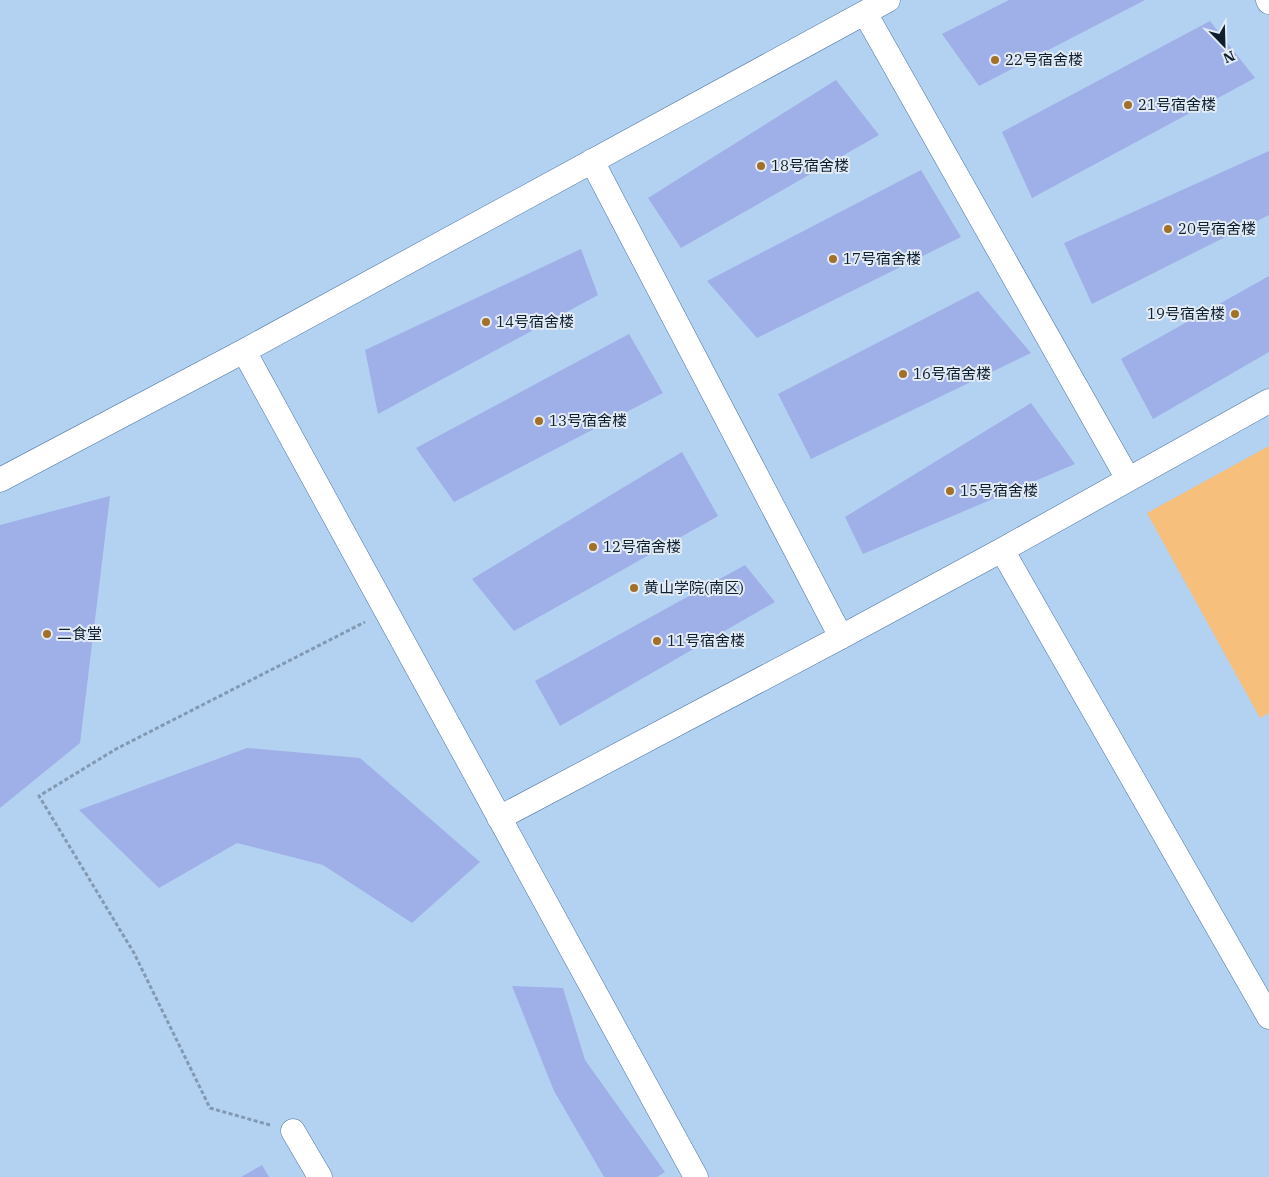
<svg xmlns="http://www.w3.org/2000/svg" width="1269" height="1177" font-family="'IBM Plex Serif','Noto Sans SC',serif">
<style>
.built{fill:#b3d1f1}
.pitch{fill:#f6bf7b}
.building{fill:#9fb0e8}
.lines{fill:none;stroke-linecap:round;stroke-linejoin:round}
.minor-casing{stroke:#4c75a1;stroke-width:25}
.path{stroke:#8299b2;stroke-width:3;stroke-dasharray:4 2.5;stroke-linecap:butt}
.minor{stroke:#fff;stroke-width:24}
.poi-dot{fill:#a37028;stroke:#e3ebf5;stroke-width:2}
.labels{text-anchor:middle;stroke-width:4;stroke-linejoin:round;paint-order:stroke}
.poi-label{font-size:15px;fill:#0d1e2f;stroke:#e3ebf5;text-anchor:start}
</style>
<rect width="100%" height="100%" fill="#c6e0fe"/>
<!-- built -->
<path class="built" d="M0,0H1269V1177H0Z"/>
<!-- pitch -->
<path class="pitch" d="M1269,446V713L1260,718L1147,513Z"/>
<!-- building -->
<path class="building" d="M1009,0H1145L979,86L942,34Z
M1210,21L1255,78L1032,198L1002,132Z
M836,80L879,135L681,248L648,198Z
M1269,151V215L1092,304L1064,243Z
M921,170L961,237L757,338L707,281Z
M581,249L598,295L378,414L365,350Z
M1269,276V352L1153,419L1121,359Z
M978,291L1031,353L811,459L778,394Z
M629,334L663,393L454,502L416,448Z
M1031,403L1075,464L863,554L845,517Z
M682,452L718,516L514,631L472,579Z
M110,496L80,743L0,808V525Z
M745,565L775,602L560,726L535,681Z
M247,748L360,758L480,862L412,923L323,865L237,843L159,888L79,810Z
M512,986L563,988L585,1060L665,1172L657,1177H604L554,1091Z
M262,1165L269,1177H241Z"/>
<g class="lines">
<!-- minor casing -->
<g class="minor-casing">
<path id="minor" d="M1268,0L1269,2
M865,13L1128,479
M592,161L841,637
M244,351L696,1177
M0,480L244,351L888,0
M1002,550L1269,1017
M499,818L841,637L1002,550L1269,401
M293,1131L320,1177"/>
</g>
<!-- path -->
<path class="path" d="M270,1125L210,1108L134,953L39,796L116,749L365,622"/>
<!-- minor -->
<use href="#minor" class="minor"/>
</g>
<!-- markers -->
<g class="poi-dot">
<circle cx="995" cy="60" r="5"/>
<circle cx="1128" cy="105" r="5"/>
<circle cx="761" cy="166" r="5"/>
<circle cx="1168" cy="229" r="5"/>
<circle cx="833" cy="259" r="5"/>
<circle cx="1235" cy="314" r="5"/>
<circle cx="486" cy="322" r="5"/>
<circle cx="903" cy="374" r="5"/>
<circle cx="539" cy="421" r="5"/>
<circle cx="950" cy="491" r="5"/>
<circle cx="593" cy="547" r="5"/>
<circle cx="634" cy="588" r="5"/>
<circle cx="47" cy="634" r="5"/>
<circle cx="657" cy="641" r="5"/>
</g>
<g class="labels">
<!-- poi labels -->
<g class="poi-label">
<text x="1005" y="65">22号宿舍楼</text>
<text x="1138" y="110">21号宿舍楼</text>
<text x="771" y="171">18号宿舍楼</text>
<text x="1178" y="234">20号宿舍楼</text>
<text x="843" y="264">17号宿舍楼</text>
<text x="1225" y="319" text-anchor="end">19号宿舍楼</text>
<text x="496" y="327">14号宿舍楼</text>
<text x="913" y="379">16号宿舍楼</text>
<text x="549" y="426">13号宿舍楼</text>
<text x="960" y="496">15号宿舍楼</text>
<text x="603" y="552">12号宿舍楼</text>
<text x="644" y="593">黄山学院(南区)</text>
<text x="57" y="639">二食堂</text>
<text x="667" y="646">11号宿舍楼</text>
</g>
</g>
<!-- north arrow -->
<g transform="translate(1224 45) rotate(157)" stroke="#e3ebf5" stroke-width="4" paint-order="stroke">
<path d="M0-4L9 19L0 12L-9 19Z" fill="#0d1e2f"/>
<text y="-8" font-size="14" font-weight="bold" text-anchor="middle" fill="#0d1e2f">N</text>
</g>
</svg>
